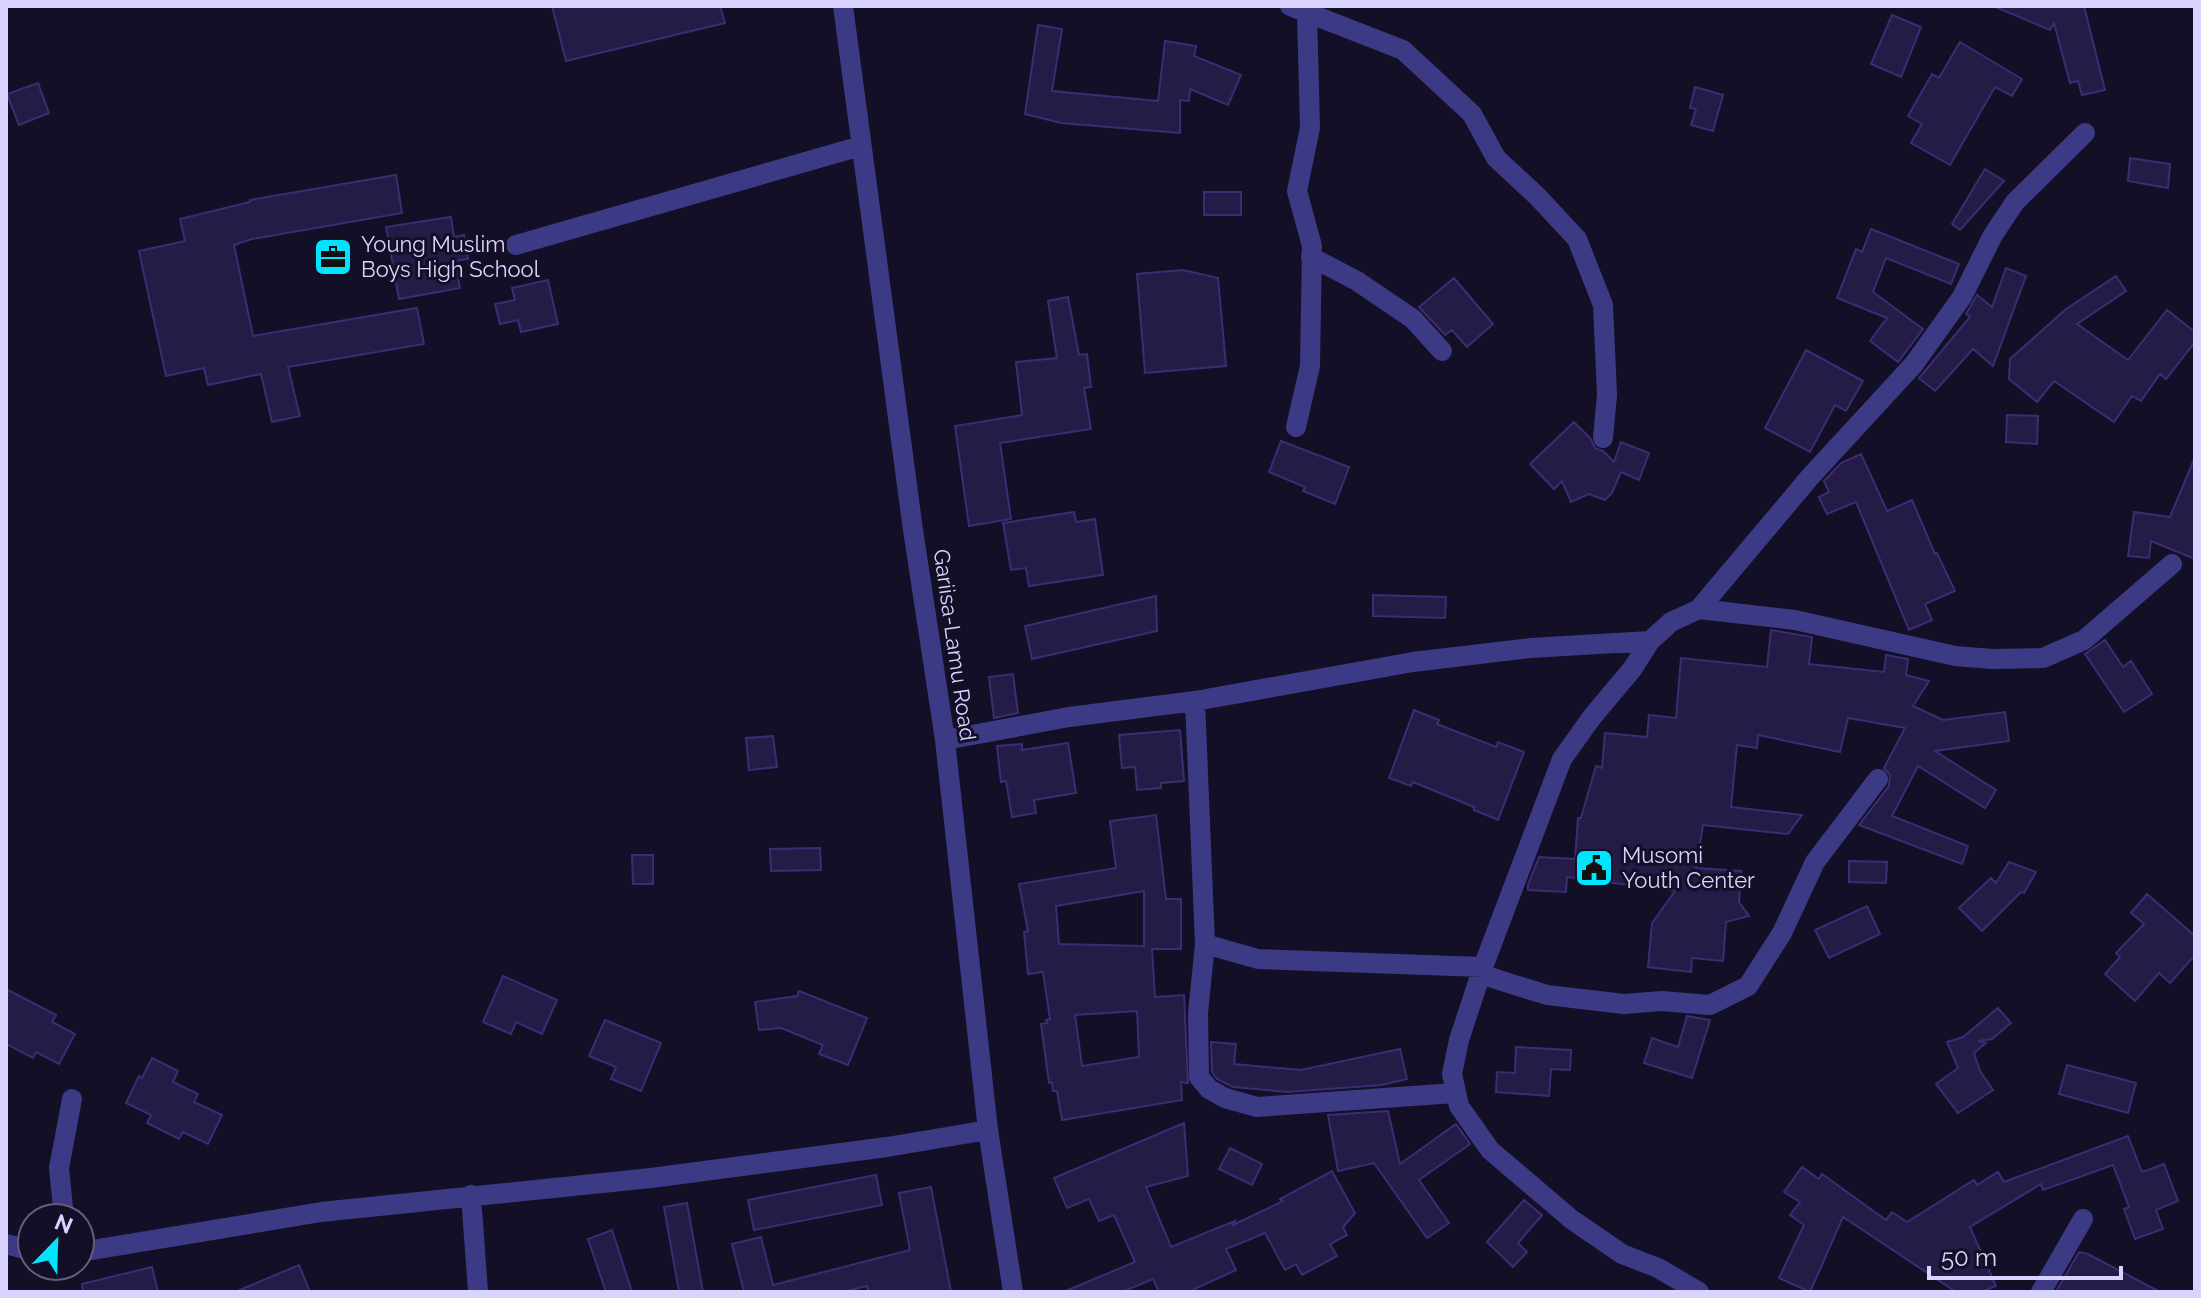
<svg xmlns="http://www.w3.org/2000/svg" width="2201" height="1298" font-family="Raleway,sans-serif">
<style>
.building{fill:#241b47;stroke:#3b2d73;stroke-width:2;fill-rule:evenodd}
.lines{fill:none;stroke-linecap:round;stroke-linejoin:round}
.minor{stroke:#3d3a85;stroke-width:20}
.labels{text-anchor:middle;stroke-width:6;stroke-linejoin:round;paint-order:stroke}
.poi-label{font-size:22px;fill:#d9d4ff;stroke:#130f26;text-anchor:start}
.street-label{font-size:22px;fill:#d9d4ff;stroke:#130f26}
</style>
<rect width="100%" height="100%" fill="#130f26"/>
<!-- building -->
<path class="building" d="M552,6H720L725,23L566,61Z
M1993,6H2084L2105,90L2082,95L2078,81L2070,83L2054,23L2050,30Z
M1892,15L1921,27L1901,77L1871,64Z
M1038,25L1062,29L1052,91L1158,101L1165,41L1196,46L1194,56L1241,75L1228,105L1190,89L1189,101L1180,100V133L1061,123L1025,114Z
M1960,42L2022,79L2012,96L1995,87L1950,165L1911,143L1922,124L1908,116L1932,74L1939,78Z
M38,83L49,113L19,125L7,94Z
M1695,87L1723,95L1713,131L1691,125L1696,109L1690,108Z
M2130,158L2170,164L2168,188L2128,181Z
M1985,169L2004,181L1960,230L1952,224Z
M396,175L402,213L252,239L234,245L253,336L417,308L424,344L288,367L300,416L272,422L261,374L208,385L204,368L166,376L139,251L185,241L180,219L250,202V200Z
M1204,192H1241V215H1204Z
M451,217L454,237L464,235L468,259L455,261L460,288L399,299L386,227Z
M1871,229L1959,264L1951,284L1886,258L1873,292L1923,329L1898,362L1870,341L1887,318L1837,298L1856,249L1862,252Z
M2006,268L2026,276L1993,366L1973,349L1935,391L1919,378L1970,317L1966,314L1977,295L1992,307Z
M1183,270L1218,278L1226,366L1145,373L1137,274Z
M2116,276L2126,291L2077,324L2128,360L2167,310L2195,332V342L2166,379L2160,374L2141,401L2132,396L2114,422L2054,381L2037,402L2009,379L2010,359L2066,309Z
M1454,278L1493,324L1467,347L1452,330L1445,335L1419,307Z
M548,280L558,324L521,332L518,320L500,324L495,304L515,300L512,288Z
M1068,297L1079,355L1087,354L1091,387L1084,388L1091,429L1000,443L1011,519L969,526L955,426L1022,415L1016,362L1057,358L1048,301Z
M1806,350L1863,381L1846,411L1835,405L1810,452L1765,428Z
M2007,415L2038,416L2037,444L2006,442Z
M1574,422L1590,438L1595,448L1603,451L1614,462L1621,442L1649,453L1639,480L1621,472L1612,493L1605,500L1589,494L1571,502L1562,481L1554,489L1530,464Z
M1281,441L1349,467L1335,504L1303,491L1305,487L1269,472Z
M1861,454L1887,511L1912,500L1935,554L1937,553L1955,591L1925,604L1932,620L1909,630L1856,502L1827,514L1819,497L1829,492L1824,481L1841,463Z
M2195,457V559L2151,541L2149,558L2128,556L2134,512L2170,517Z
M1074,512L1076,522L1095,519L1103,575L1029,586L1026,568L1011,570L1003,523Z
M1373,595L1446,597L1445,618L1373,616Z
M1156,596L1157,631L1032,659L1025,626Z
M1771,630L1812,637L1809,664L1884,672L1886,655L1908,659L1906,675L1929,681L1913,706L1943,720L2005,712L2009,741L1935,751L1996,790L1985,808L1918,766L1892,816L1968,846L1962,864L1859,825L1889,786L1890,775L1884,768L1905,728L1848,718L1840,752L1758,735L1757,748L1737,745L1731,807L1802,815L1788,834L1703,825L1696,868L1741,871L1739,902L1749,916L1726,922L1723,961L1692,958L1691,972L1648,967L1652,923L1675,891L1567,877L1566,892L1528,890V885L1539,857L1575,859L1578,818H1581L1596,766L1602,768L1605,733L1647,737L1649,715L1676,718L1681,658L1767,667Z
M2105,640L2123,667L2131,661L2152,694L2124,712L2085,654Z
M1013,674L1018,713L994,718L989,677Z
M1414,710L1439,720L1437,724L1496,747L1498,742L1524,752L1498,820L1474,810V807L1413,782L1411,786L1389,778Z
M1180,730L1184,781L1161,783V788L1137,790L1135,767L1122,768L1119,735Z
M773,736L777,767L749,770L746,738Z
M1068,743L1076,793L1034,800L1036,813L1012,817L1006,781L1001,782L997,746L1022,744V750Z
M1156,815L1166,899H1181V949H1152L1155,997L1184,995L1188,1083L1181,1082L1182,1100L1062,1120L1057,1091H1053L1052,1082L1049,1083L1041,1024L1047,1023L1046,1020L1050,1019L1043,972L1028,974L1024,932L1028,931L1019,884L1116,868L1110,821ZM1144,891V946L1059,944L1056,906ZM1137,1011L1139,1057L1082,1066L1075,1015Z
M820,848L821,870L771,871L770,849Z
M632,855H653V884H633Z
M1849,861L1887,862L1886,883L1849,882Z
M2009,862L2036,872L2024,893L2021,892L1982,931L1959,908L1991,878L1996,883Z
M2147,894L2195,936V955L2170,983L2159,973L2135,1001L2105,974L2120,957L2116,953L2144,924L2131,913Z
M1867,906L1880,934L1829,958L1815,930Z
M503,976L557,1000L542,1034L516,1022L511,1034L483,1022Z
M6,989L56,1015L52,1022L75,1034L59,1064L36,1052L33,1058L6,1044Z
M799,991L867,1018L848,1065L819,1054L823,1045L781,1028L759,1030L755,1002L797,996Z
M1998,1008L2011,1023L1992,1039L1978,1041L1986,1043L1974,1053L1980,1071L1993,1090L1958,1113L1936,1084L1958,1068L1947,1042L1963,1037Z
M1687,1016L1710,1020L1692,1078L1644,1063L1652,1038L1678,1047Z
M605,1020L661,1043L641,1091L611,1079L616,1067L589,1056Z
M1211,1042L1236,1044L1234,1064L1301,1070L1400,1049L1407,1079L1382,1085L1287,1092L1233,1087L1217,1079L1212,1072Z
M1516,1047L1571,1050L1570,1070L1551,1069L1549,1096L1496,1092L1497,1072L1515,1073Z
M152,1058L178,1071L173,1082L198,1094L194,1102L222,1115L208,1144L183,1132L179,1139L147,1123L151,1115L126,1103L139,1076L142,1078Z
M2067,1065L2136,1083L2128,1113L2059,1094Z
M1388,1111L1400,1164L1456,1124L1470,1144L1419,1180L1449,1223L1427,1238L1374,1163L1338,1171L1328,1115Z
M1184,1123L1188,1176L1146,1187L1171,1247L1235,1221L1233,1225L1283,1201L1280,1199L1332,1171L1355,1213L1343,1227L1347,1235L1330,1244L1337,1256L1302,1275L1296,1264L1285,1270L1265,1233L1226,1249L1236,1270L1188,1292H1159L1153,1279L1122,1292H1063L1135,1262L1114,1215L1099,1221L1089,1199L1067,1208L1054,1178Z
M2128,1136L2142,1172L2164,1164L2178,1201L2156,1210L2163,1229L2135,1239L2124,1209L2129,1207L2113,1165L2043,1190L2041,1184L1970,1227L1996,1286L1981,1292H1956L1843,1217L1810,1292L1779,1278L1804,1225L1790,1215L1800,1202L1784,1192L1802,1167L1819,1179L1822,1174L1886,1220L1892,1212L1907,1222L1974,1180L1977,1185L1998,1172L2004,1182Z
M1230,1148L1262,1164L1252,1185L1219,1169Z
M876,1175L882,1205L754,1230L748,1200Z
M931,1187L951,1292H869L867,1286L842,1292H744L732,1244L761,1237L773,1285L910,1250L899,1193Z
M1524,1200L1542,1215L1518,1243L1527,1252L1513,1267L1487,1242Z
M687,1203L703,1292H679L664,1207Z
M612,1230L632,1292H606L588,1239Z
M2079,1252L2088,1254L2160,1292H2056Z
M299,1265L310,1292H235Z
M152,1267L158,1292H83L82,1284Z"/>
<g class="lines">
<!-- minor -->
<path class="minor" d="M843,6L913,530L945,740L988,1130L1013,1292
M1290,6L1403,50L1472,114L1496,158L1537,196L1577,239L1603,305L1607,395L1603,438
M516,245L861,146
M1311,257L1357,281L1413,319L1442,351
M1296,427L1310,366L1312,246L1297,191L1310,128L1307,13
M1699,609L1795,620L1955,656L1992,659L2043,658L2084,640L2172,564
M1650,641L1633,668L1592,717L1562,759L1483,967L1459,1040L1452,1074L1459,1106L1490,1150L1571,1219L1622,1254L1658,1268L1699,1292
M1195,701L1205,944L1258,959L1483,967
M945,740L1069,717L1195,701L1413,662L1530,648L1650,641L1671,622L1699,609L1810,477L1914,364L1962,297L1993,235L2015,202L2085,133
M1205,944L1198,1013L1199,1077L1209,1089L1225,1098L1257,1107L1455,1093
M1480,974L1547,995L1624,1004L1662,1001L1710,1005L1748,986L1782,933L1815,862L1878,779
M471,1195L478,1292
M64,1218L59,1168L72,1099
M6,1244L32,1251
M80,1252L321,1212L651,1178L887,1147L988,1130
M2041,1292L2083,1219"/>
</g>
<!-- icons -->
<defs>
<g id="office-square" transform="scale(2)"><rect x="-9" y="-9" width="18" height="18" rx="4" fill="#00e5ff" stroke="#130f26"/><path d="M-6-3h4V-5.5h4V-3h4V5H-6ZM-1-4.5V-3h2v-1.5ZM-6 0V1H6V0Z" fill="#111"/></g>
<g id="civic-square" transform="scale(2)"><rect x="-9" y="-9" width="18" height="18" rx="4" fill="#00e5ff" stroke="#130f26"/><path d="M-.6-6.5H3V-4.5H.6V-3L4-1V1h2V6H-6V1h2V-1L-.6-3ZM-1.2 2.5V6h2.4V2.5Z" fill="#111"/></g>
</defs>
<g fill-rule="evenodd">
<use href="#office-square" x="333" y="257"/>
<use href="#civic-square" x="1594" y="868"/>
</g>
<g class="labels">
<!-- poi labels -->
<g class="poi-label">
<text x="361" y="252">Young Muslim<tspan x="361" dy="25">Boys High School</tspan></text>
<text x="1622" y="863">Musomi<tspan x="1622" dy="25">Youth Center</tspan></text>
</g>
<!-- street labels -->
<g class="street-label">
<text transform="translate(955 645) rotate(82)" y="8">Gariisa-Lamu Road</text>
</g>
</g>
<!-- border -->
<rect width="2201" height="1298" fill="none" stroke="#d9d4ff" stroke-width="16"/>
<!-- north arrow -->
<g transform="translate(56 1242) rotate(23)"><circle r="38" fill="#130f26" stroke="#625e7d" stroke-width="2"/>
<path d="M0-6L14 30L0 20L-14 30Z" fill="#00e5ff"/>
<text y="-12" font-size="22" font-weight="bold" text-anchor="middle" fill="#d9d4ff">N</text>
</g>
<!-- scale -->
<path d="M1929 1266v12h192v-12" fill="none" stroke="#d9d4ff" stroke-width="4"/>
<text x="1941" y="1266" font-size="24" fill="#d9d4ff" stroke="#130f26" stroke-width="6" paint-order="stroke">50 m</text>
</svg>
